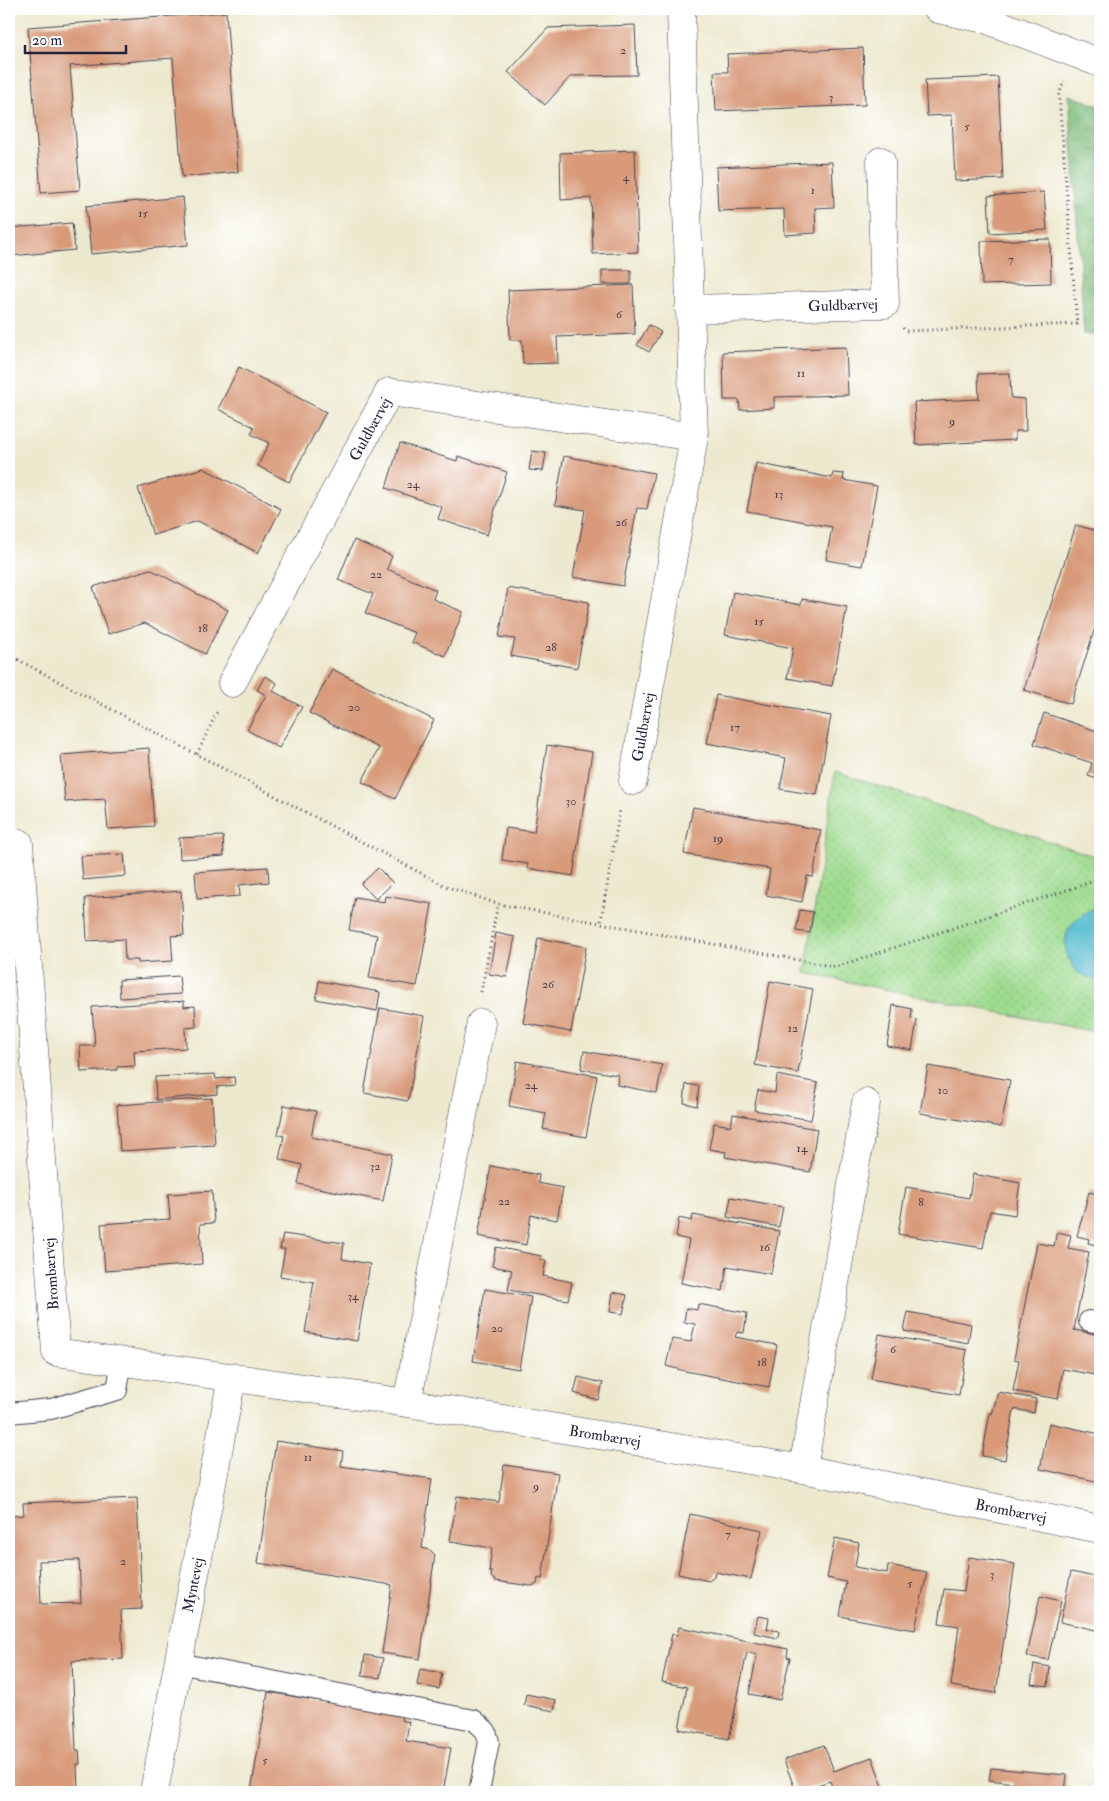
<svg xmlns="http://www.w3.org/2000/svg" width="1109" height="1801" font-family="'IM FELL Double Pica',serif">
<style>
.forest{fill:url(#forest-crowns);stroke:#506e5a}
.park{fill:url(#park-dots);stroke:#607e65}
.water{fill:#50b9cd;stroke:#396e84}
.building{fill:#d89a79;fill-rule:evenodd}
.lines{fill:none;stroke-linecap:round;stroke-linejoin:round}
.lane-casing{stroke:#404051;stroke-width:22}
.street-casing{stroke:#404051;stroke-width:29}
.path{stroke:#404051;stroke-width:3;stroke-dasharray:1 4;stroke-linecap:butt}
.lane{stroke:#fff;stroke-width:20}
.street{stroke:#fff;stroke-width:28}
.labels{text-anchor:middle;stroke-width:4;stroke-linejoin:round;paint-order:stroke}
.number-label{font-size:12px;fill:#50404a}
.street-label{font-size:15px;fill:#22223b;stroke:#fff}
</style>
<defs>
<pattern id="forest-crowns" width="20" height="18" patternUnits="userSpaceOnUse" patternTransform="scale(1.25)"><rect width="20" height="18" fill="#7ebb7a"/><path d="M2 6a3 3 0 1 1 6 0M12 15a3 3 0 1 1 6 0" fill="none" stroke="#679865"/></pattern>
<pattern id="park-dots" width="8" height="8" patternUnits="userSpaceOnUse" patternTransform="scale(1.25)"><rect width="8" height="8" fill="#9edb8f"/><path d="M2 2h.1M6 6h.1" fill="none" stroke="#88bc7c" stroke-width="1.8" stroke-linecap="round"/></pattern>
</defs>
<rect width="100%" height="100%" fill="#fff"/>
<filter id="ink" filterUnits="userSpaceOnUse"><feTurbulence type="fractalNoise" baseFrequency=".02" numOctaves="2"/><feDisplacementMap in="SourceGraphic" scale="10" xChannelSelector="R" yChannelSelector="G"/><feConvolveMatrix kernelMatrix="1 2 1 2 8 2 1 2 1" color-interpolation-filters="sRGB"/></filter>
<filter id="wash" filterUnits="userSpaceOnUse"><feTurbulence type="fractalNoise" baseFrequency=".0096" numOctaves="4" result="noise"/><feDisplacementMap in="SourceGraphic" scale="20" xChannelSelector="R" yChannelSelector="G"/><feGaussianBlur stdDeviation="1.12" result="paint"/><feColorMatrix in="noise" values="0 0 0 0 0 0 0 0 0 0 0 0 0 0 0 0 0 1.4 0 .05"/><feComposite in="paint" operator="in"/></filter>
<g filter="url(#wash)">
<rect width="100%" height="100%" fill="#ede9cf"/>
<!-- forest -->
<path class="forest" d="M1069,95L1100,106V334H1084Z"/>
<!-- park -->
<path class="park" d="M835,772L1100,858V1033L805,973Z"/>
<!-- water -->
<path class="water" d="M1100,906V982L1076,972C1073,965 1067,957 1066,949C1062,926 1081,913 1100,906Z"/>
<g id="blocks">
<!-- building -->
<path class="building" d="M226,12L238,172L182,177L173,58L70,66L80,190L41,193L28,27Z
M635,25L637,75L571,76L545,105L508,72L548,28Z
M863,48L865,105L716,111L714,72H728L727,54Z
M998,77L1003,179L955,181L952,115L927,116L925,80Z
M635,150L638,252L593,254L591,198L561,200L560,153Z
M832,162L834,207L815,208L816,233L785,235L784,209L718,211L716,167Z
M1044,192L1047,230L990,233L988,196Z
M183,197L188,245L91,254L86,206Z
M72,223L75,250L11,256L9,228Z
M1050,239L1051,283L982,285L981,241Z
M602,270H631V284H602Z
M633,285L635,334L557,337L558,363L523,364L522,340H510L508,290Z
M649,325L661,332L649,352L637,345Z
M846,347L848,395L774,397V408L740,410L739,400H724L723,352Z
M239,367L326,412L289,482L258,466L269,443L251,434L254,427L218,409Z
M1010,373L1011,398L1025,399L1026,431H1015V440L916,445L914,402L979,399L978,374Z
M400,443L457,461L458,456L507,472L487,535L438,519L442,507L386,488Z
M532,451L546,453L543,471L529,470Z
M564,456L654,473L647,509L637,508L623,586L573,577L585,510L555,505Z
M756,463L832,478L833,473L844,474L843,480L877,486L862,566L826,560L832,527L747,511Z
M203,468L281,509L258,553L198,521L153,535L138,488Z
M1076,525L1100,532V612L1071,704L1024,690Z
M354,540L392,556L387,569L436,590L433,599L463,612L445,656L411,642L415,633L365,613L373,594L338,580Z
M150,569L228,610L205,654L145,623L108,634L93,587Z
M508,588L589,602L577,668L511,656L515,639L499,637Z
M733,592L801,605L802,599L847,607L832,686L787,678L793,648L725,635Z
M332,669L434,720L395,799L362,782L379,748L309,713Z
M265,676L277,683L273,691L302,707L279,748L247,730L266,695L257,690Z
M716,695L831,716L817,795L780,789L786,758L707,743Z
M1044,713L1100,732V780L1088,776L1092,763L1034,744Z
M547,745L592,752L573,876L527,868L528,864L502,860L506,828L534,832Z
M149,748L154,826L108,829L105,799L65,802L61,755Z
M693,807L821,830L813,877L807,876L802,902L766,895L770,869L684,854Z
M223,836L224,856L180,859L179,838Z
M124,854L126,876L83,880L81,856Z
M268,867L269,882L239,885L240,896L197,899L195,872Z
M378,868L393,883L376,899L361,884Z
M181,891L184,935L171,936L173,961L138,963V960H125L124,939L87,941L85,898Z
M385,896L432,904L417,986L369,978L377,935L349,930L355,897L384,902Z
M800,910L813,912L810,933L796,931Z
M496,933L515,937L507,977L489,974Z
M538,938L586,947L571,1032L523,1023Z
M179,976L181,994L120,998L119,980Z
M319,981L380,992L377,1011L316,999Z
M770,981L813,989L798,1073L755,1065Z
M184,1001V1007L195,1006L196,1027L185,1028L186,1048L134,1051L135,1066L117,1067V1070L81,1072L80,1046H95L92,1007Z
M893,1005L912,1009L911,1019L917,1020L912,1050L887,1046Z
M380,1008L424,1016L408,1101L364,1093Z
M584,1051L662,1065L657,1093L617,1085L618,1075L581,1069Z
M517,1061L597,1076L586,1137L543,1129L546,1113L509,1106Z
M928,1066L1010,1080L1001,1127L920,1113Z
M215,1074L216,1079L234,1077L235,1085L217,1087V1094L156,1100L155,1077Z
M777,1075L818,1083L811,1120L754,1110L758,1090L775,1093Z
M686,1084L699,1086L697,1106L684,1103Z
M212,1098L215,1145L120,1151L117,1105Z
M284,1105L316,1111L311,1137L392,1154L383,1201L298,1184L302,1165L279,1159L284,1136L278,1135Z
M733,1114L817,1129L810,1172L725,1157L726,1152L709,1149L714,1123L731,1126Z
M491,1166L539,1175L538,1183L563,1188L557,1220L531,1215L526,1245L478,1236Z
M973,1174L1020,1183L1015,1215L990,1211L983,1248L898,1234L906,1187L969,1198Z
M212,1191L214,1223L200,1224L202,1264L105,1271L101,1224L170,1219L168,1194Z
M1089,1192L1100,1195V1246L1088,1243L1089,1239L1077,1236Z
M731,1197L783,1207L779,1227L727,1217Z
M693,1215L779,1231L771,1274L727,1266L723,1291L681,1283L689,1240L676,1237L679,1218L692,1221Z
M1057,1232L1071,1235L1068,1248L1089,1252L1074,1330L1100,1335V1376L1063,1369L1058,1399L1013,1391L1019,1360L1014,1359L1037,1243L1054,1246Z
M283,1234L344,1243L342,1259L370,1264L357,1341L305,1332L314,1282L280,1276L285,1249H280Z
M496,1247L541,1256L540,1259L546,1261L543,1276L572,1282L568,1300L508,1290L512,1270L492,1266Z
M485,1289L531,1297L519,1369L473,1361Z
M613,1292L627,1295L623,1314L610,1312Z
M698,1304L747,1313L744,1333L737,1332L735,1337L777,1345L769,1387L685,1371L666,1366L672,1339L691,1342L695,1324L684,1322L686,1308L697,1310Z
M908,1312L971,1324L968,1343L904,1331Z
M879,1334L967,1350L959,1395L871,1379Z
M578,1377L603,1383L598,1400L574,1393Z
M998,1392L1036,1399L1034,1413L1014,1409L1005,1460L982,1456L990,1413L992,1414Z
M1049,1423L1100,1434V1482L1040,1469Z
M276,1441L343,1451L341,1466L432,1479L422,1548L430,1550L435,1555L420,1659L382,1653L392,1585L258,1563Z
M504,1465L558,1473L542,1579L538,1578L537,1584L531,1586L496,1581L491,1577L492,1572H489L492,1548L450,1541L457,1496L499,1502Z
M137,1498L142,1609L121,1610L123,1659L72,1661L76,1750H79L80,1764H77L78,1792H9V1516L24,1515L23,1503ZM79,1560L81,1603L41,1604L39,1561Z
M690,1514L762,1530L751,1579L715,1572L714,1577L709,1581L678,1574Z
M835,1538L859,1543L855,1567L887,1573L888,1565L927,1572L915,1630L840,1616L846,1582L827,1578Z
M969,1557L1015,1564L996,1693L951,1686L959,1626L939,1623L944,1589L964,1591Z
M1071,1572L1100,1578V1631L1060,1622Z
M1040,1596L1061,1601L1048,1660L1027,1656Z
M758,1616L769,1618L767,1629L779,1631L778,1638L754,1633Z
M679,1627L788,1649L787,1657L790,1658L780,1700L749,1694L757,1655L747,1652L729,1739L679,1729L687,1687L662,1682L672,1634L677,1635Z
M365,1655L383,1658L380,1678L362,1676Z
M1034,1664L1050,1667L1048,1686L1031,1684Z
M420,1669L442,1673L439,1689L417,1685Z
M268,1692L402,1715L401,1720L409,1722L406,1741L451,1748L443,1792L251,1791Z
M526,1694L556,1700L554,1711L524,1705Z
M824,1745L834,1771L872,1757L885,1792H834L830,1781L796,1792L784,1760Z
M991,1768L1067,1775L1065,1792H1013L1014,1783L989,1780Z"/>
</g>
</g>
<g filter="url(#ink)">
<use href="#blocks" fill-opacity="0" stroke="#404051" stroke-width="1"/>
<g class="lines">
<!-- lane casing -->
<g class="lane-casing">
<path id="lane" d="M1089,1321L1100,1323
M9,1413L51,1409L117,1390L122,1360
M178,1663L474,1720L486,1731L489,1742L479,1792"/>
</g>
<!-- street casing -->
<g class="street-casing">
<path id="street" d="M938,9L985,19L1100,63
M689,309L885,304L881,161
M232,683L389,392L694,437
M633,781L694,437L681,9
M19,843L56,1352L407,1403L803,1469L1100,1529
M407,1403L481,1023
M803,1469L866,1103
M154,1792L232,1377"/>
</g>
<!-- path -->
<path class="path" d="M903,328L905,331L1077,324L1059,95L1064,81
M9,655L445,886L498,904L836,967L1100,879
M197,754L218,710
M601,921L620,809
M481,992L498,904"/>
<!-- lane -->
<use href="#lane" class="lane"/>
<!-- street -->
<use href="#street" class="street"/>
</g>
</g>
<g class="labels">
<!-- number labels -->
<g class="number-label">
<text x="623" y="54">2</text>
<text x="831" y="101">3</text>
<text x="967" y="130">5</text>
<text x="626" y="181">4</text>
<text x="813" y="194">1</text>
<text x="143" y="217">15</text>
<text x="1011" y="263">7</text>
<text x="619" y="318">6</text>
<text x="801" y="377">11</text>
<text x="952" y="425">9</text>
<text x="413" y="488">24</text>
<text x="779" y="498">13</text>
<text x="621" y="526">26</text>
<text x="376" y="578">22</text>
<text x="759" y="625">15</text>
<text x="203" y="632">18</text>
<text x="551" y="651">28</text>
<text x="354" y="711">20</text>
<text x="735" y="731">17</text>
<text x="571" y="805">30</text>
<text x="718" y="842">19</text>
<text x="548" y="988">26</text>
<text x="793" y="1032">12</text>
<text x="531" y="1089">24</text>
<text x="943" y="1094">10</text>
<text x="802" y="1152">14</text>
<text x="375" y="1170">32</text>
<text x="504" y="1205">22</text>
<text x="921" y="1206">8</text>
<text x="765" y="1251">16</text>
<text x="353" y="1300">34</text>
<text x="497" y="1332">20</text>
<text x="893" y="1353">6</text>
<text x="762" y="1366">18</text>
<text x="308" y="1461">11</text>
<text x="536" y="1490">9</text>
<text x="728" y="1538">7</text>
<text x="123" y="1565">2</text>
<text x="992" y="1578">3</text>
<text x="910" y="1587">5</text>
<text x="265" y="1764">5</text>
</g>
<!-- street labels -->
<g class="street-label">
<text transform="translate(843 305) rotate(-2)" y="5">Guldbærvej</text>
<text transform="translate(370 429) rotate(-61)" y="5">Guldbærvej</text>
<text transform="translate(643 727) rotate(-80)" y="5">Guldbærvej</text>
<text transform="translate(51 1274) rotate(-94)" y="5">Brombærvej</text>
<text transform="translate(605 1436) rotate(9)" y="5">Brombærvej</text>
<text transform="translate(1011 1511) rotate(11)" y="5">Brombærvej</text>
<text transform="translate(193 1585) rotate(-79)" y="5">Myntevej</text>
</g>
</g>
<!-- margin -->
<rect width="1109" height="1801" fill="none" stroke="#fff" stroke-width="30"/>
<!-- scale -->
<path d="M25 45v8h101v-8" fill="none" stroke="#22223b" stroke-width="2.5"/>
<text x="32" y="45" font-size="15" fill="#22223b" stroke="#ffffff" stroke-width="4" paint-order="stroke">20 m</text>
</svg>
